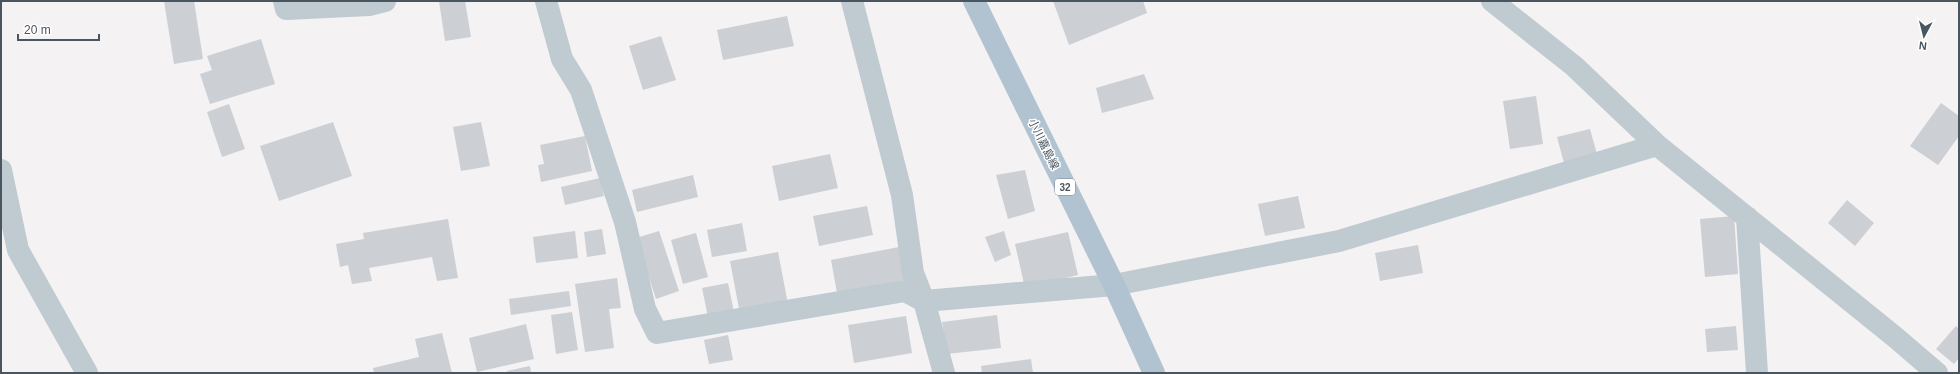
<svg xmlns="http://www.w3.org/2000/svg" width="1960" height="374" font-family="Arial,'Noto Sans JP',sans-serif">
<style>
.building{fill:#cccfd4}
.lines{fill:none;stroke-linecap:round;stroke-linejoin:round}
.minor{stroke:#bfcad1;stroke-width:22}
.primary{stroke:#b1c3d1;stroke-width:22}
.labels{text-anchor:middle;stroke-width:3;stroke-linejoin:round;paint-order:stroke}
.shield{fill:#fff;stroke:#808990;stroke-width:1}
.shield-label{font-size:10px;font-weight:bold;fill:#495660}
.street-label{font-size:11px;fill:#495660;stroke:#fff}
</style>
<rect width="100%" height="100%" fill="#f4f2f2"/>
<!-- building -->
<path class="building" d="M164,1H194L203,59L174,64Z
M439,1H465L471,37L445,41Z
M1053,1H1143L1147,13L1069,45Z
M787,16L794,46L723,60L717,30Z
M661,36L676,80L643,90L629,46Z
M261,39L275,84L210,104L200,74L212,70L207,56Z
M1144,74L1154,99L1102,113L1096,88Z
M1536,96L1543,144L1510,149L1503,101Z
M1941,103L1959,116V136L1938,165L1910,146Z
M229,104L245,149L222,157L207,112Z
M333,122L352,176L279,201L260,146Z
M481,122L490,166L461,171L453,127Z
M1590,129L1597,154L1564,163L1557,137Z
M585,136L592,171L541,182L538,165L544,164L540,145Z
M830,154L838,188L779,201L772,166Z
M1025,170L1035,211L1008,219L996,175Z
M693,175L698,197L637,212L632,190Z
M600,178L604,196L565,205L561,187Z
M1298,196L1305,228L1265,236L1258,204Z
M1847,200L1874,223L1855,246L1828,223Z
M867,206L873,235L819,246L813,216Z
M1734,216L1738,274L1705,277L1700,219Z
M448,219L458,278L437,281L432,257L369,268L372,281L352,284L348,265L340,267L336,244L364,239L363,233Z
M742,223L747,251L712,257L707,230Z
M602,229L606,254L587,257L584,232Z
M575,231L578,258L536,263L533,237Z
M659,231L679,291L656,299L636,238Z
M1004,231L1011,255L995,262L985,237Z
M1068,232L1078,275L1025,288L1015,244Z
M696,233L708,277L683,284L671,240Z
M1418,245L1423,273L1380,281L1375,253Z
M899,247L905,280L837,293L831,260Z
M778,252L788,304L740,314L730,261Z
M617,278L621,308L609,309L614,348L585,352L575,284Z
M728,283L734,312L708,317L702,288Z
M569,291L571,306L511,315L509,299Z
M572,312L578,350L556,354L551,315Z
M997,315L1001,348L947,354L942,322Z
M906,316L912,353L854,363L848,325Z
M526,324L534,359L477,372L469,338Z
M1736,326L1738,350L1707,352L1705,329Z
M1956,326L1959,329V358L1954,364L1936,349Z
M442,333L452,373H374L373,368L419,357L415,339Z
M728,335L733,360L709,364L704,340Z
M1031,359L1033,373H982L981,366Z
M530,366L531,373H508L507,371Z"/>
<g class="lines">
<!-- minor -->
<path class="minor" d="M284,1L286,9L369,5L385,1
M546,1L562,59L581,90L625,222L645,309L657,333L905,291L924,301L1114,285L1339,241L1657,145
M852,1L902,195L913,273L924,301L944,373
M1492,1L1574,66L1657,145L1895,337L1937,373
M1,170L18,250L87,373
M1747,217L1757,373"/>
<!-- primary -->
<path class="primary" d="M974,1L1114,285L1154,373"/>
</g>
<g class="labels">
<!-- shield labels -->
<rect class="shield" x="1055" y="179" width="20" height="16" rx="3"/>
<g class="shield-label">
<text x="1065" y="191">32</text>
</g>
<!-- street labels -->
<g class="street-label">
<text transform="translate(1044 144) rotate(64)" y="4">小川嘉島線</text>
</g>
</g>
<!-- border -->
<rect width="1960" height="374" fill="none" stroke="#495660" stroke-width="4"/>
<!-- north arrow -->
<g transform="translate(1924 36) rotate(187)" stroke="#ffffff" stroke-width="3" paint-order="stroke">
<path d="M0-3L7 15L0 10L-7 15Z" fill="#495660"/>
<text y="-6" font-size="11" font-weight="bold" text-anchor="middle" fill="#495660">N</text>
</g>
<!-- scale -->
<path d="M18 34v6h81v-6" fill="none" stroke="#495660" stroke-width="2"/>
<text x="24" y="34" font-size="12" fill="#495660" stroke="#ffffff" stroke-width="3" paint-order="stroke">20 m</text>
</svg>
